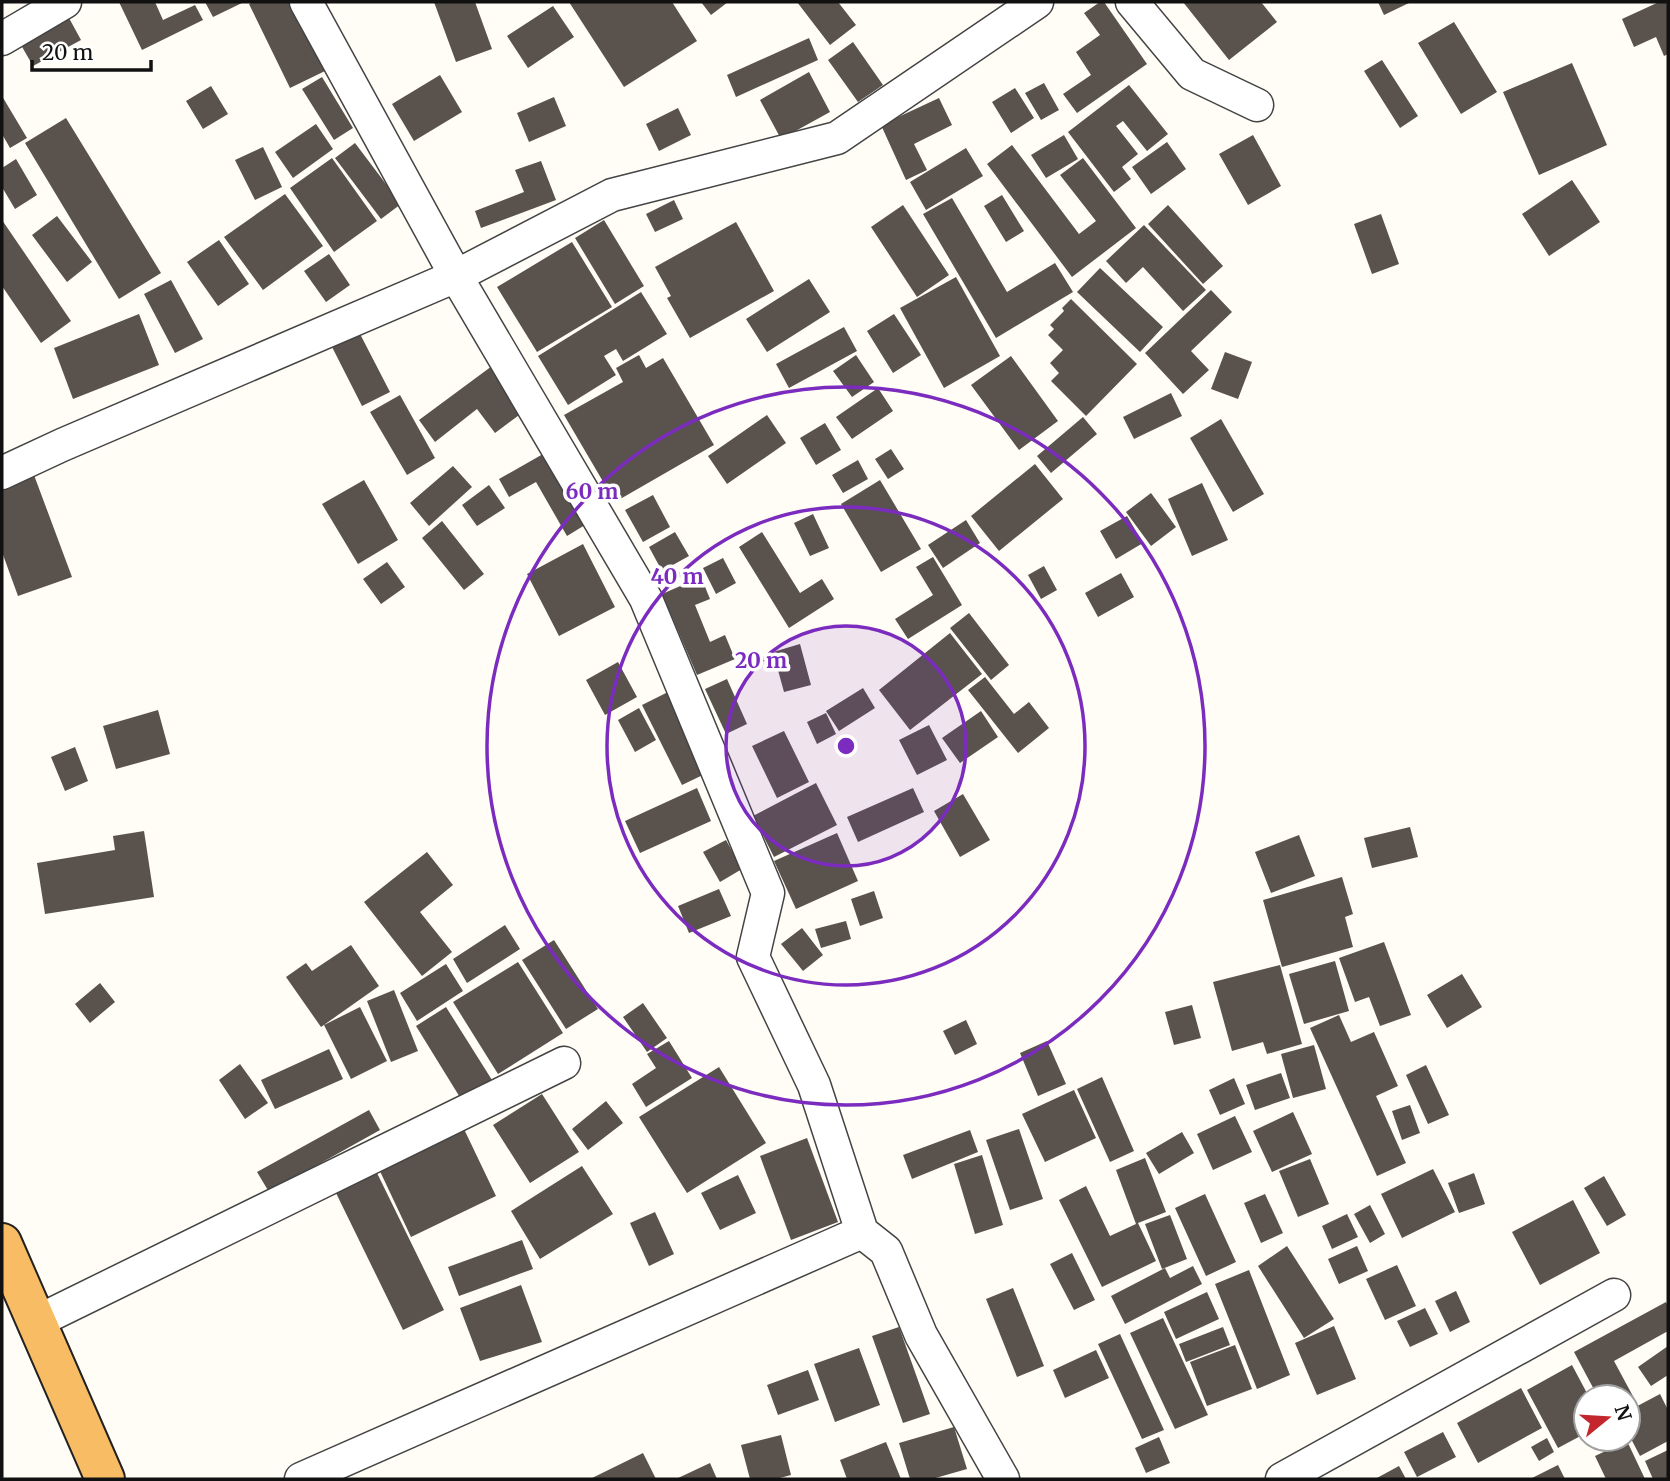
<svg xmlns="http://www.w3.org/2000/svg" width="1670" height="1481" font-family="Merriweather,serif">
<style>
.building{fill:#5a524d}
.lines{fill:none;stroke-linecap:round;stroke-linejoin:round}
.minor-casing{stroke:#444;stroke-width:35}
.trunk-casing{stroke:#222;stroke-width:42}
.minor{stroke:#fff;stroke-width:32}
.trunk{stroke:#f7bc64;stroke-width:38}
.ring{fill:none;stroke:#7b2cbf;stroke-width:3.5}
.centre{fill:#7b2cbf;stroke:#fff;stroke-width:3.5}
.ring-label{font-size:21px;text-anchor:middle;font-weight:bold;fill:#7b2cbf;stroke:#fff;stroke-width:7;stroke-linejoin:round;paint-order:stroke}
</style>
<rect width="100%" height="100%" fill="#fffdf5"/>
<!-- building -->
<path class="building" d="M119,2H155L163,20L195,5L203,20L142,50Z
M205,2H244L213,17Z
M253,2H292L325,71L290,88L249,4Z
M434,2H475L492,49L456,62Z
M569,2H672L697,41L624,87Z
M701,2H728L711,15Z
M797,2H838L856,25L830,45Z
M1100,2H1104L1147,64L1077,113L1063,94L1091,75L1076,52L1100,35L1084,13Z
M1183,2H1261L1277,22L1229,60Z
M1378,2H1411L1384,15Z
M1659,2H1668V54L1664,56L1656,37L1634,47L1622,19Z
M553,6L574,37L528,68L507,36Z
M69,18L81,40L33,66L21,45Z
M1454,22L1497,92L1461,114L1418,43Z
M809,38L818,60L736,97L727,75Z
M853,42L883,85L858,102L828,60Z
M1382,60L1418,116L1400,128L1364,71Z
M1572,63L1607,145L1539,175L1503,92Z
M809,72L830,112L781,139L760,100Z
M440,75L462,112L414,141L392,104Z
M322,77L353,128L334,140L302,89Z
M1044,83L1059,110L1041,120L1025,93Z
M1129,85L1168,134L1147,151L1123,121L1116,126L1138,154L1122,167L1131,179L1114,192L1068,132Z
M211,86L228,114L203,129L186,101Z
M1015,88L1034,118L1011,133L992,102Z
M2,96L27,138L10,148L2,134Z
M554,97L566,126L529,142L517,113Z
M939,98L952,125L914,144L927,170L906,180L881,125Z
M678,108L691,135L659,151L646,124Z
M66,118L161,273L119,299L25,143Z
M316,124L333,149L293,178L275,152Z
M1064,135L1078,159L1046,178L1031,155Z
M1253,135L1281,186L1248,205L1219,154Z
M1167,142L1186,169L1151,194L1132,167Z
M355,143L401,204L381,219L335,158Z
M1012,145L1079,234L1096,221L1060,175L1083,158L1136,228L1072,277L987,164Z
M263,147L282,187L255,200L235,160Z
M966,148L983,176L926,210L910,182Z
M332,158L377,221L334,252L290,188Z
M16,159L37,195L15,209L2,187V168Z
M541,161L556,200L481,228L475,211L524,192L515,170Z
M1572,180L1600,222L1549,256L1522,214Z
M285,194L323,246L263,290L224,237Z
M1002,195L1024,231L1006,242L984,206Z
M952,198L1007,292L1055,263L1073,292L996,338L923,214Z
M674,200L683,219L655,232L646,214Z
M903,205L949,275L917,297L871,227Z
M1168,205L1223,266L1203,284L1148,224Z
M1381,214L1399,264L1372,274L1354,224Z
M57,216L92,262L67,282L32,235Z
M2,220L71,321L41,343L2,286Z
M604,220L644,286L615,304L575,238Z
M736,222L774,291L690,338L667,298L671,296L655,267Z
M1144,225L1206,290L1183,311L1143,267L1126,283L1106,261Z
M219,240L249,284L218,306L187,262Z
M572,242L612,307L537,352L497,287Z
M329,254L350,285L326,302L304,271Z
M1100,268L1163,327L1140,352L1077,292Z
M956,277L1000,356L944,388L900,308Z
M809,279L830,312L767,352L746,319Z
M171,280L203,339L175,353L144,294Z
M1211,290L1232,312L1191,351L1209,370L1183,394L1145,353Z
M641,292L667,334L623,361L616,349L604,356L616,375L568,405L538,356Z
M1071,299L1137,364L1086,416L1051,381L1059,373L1050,363L1063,350L1048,335L1054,329L1050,325L1064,311L1062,308Z
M139,314L159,365L73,399L54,348Z
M894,314L921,355L893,373L867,331Z
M844,327L857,351L789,388L776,364Z
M359,332L390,392L362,406L331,345Z
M1225,352L1252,362L1238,399L1211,389Z
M639,355L646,368L663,358L714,445L615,502L564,415L623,382L616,368Z
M856,355L874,382L852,397L833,371Z
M1011,356L1058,421L1019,450L971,385Z
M492,366L526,410L495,433L477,409L435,442L419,420Z
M878,388L893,411L852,439L836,417Z
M1171,393L1182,416L1134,439L1123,417Z
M400,395L435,458L407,475L370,412Z
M767,415L786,443L727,484L708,456Z
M1083,417L1097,434L1051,473L1037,456Z
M1221,419L1264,494L1233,512L1190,438Z
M825,423L841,450L816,465L800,438Z
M891,449L904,469L888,479L875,459Z
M543,454L585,525L567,536L536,482L509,497L499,479Z
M858,460L868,479L843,493L832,475Z
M1035,464L1063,499L999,551L971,516Z
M453,466L472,487L429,526L410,503Z
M31,467L72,577L18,596L2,552V477Z
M364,480L398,540L358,564L322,504Z
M880,480L921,549L881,572L841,504Z
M1202,483L1228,540L1192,556L1168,499Z
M489,485L505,508L477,526L462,505Z
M1151,493L1176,527L1151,546L1126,512Z
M653,495L670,527L643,542L625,510Z
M813,514L829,548L810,556L794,523Z
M1127,516L1143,543L1116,559L1100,531Z
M966,520L980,543L943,568L928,545Z
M442,521L484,574L464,590L422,538Z
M675,532L689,556L662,571L649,547Z
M762,532L800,593L822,579L834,599L789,628L739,547Z
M583,544L615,607L559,636L527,574Z
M933,557L962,605L908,639L895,619L933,595L916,567Z
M723,558L736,583L716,594L703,568Z
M387,562L405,587L381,604L363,579Z
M1044,566L1057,590L1041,599L1028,575Z
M1121,573L1134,597L1098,617L1085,593Z
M701,577L710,599L695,605L710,642L725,635L735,659L697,675L662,594Z
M969,613L1009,665L991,680L950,628Z
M950,633L982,674L910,730L879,690Z
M800,644L811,685L784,692L773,652Z
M618,662L637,697L605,715L586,680Z
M985,677L1014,714L1029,702L1049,728L1018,753L968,690Z
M727,679L747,724L726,734L705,689Z
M863,688L875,708L839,731L826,711Z
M668,692L709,772L682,785L642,705Z
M639,708L656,740L635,752L618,720Z
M158,710L170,754L116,769L103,726Z
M981,711L998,737L960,763L942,738Z
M826,713L836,734L817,744L807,722Z
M929,725L947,760L917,775L899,740Z
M784,731L809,782L777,798L752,746Z
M75,747L88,781L65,791L51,757Z
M816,783L837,825L774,857L753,816Z
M697,788L711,821L640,853L625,821Z
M913,788L924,812L858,842L847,817Z
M963,794L990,840L960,857L934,811Z
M1410,827L1418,857L1372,868L1364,838Z
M144,831L154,897L45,914L37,863L115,850L113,836Z
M837,833L858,881L796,909L774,861Z
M1299,835L1315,876L1271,893L1255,852Z
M726,840L742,869L720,882L703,852Z
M427,852L453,885L420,912L452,952L422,976L364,902Z
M1342,877L1353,914L1345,917L1353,947L1282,967L1263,900Z
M719,889L731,916L689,933L678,906Z
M874,891L883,918L860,926L851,899Z
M846,921L851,939L821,948L815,929Z
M505,925L520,949L467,983L453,959Z
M802,928L823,955L803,971L781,944Z
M554,940L598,1009L566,1029L522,960Z
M1384,942L1411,1015L1380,1026L1369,997L1355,1002L1339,958Z
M351,945L379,986L321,1027L286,977L306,963L312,971Z
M1335,961L1349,1011L1304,1024L1289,974Z
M518,962L563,1033L498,1074L453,1002Z
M446,964L463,991L417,1021L400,993Z
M1280,965L1302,1044L1267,1054L1263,1042L1232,1051L1213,982Z
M1462,974L1482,1007L1447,1028L1427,995Z
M100,983L115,1002L90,1023L75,1004Z
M394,990L418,1051L391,1062L367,1001Z
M643,1003L667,1038L647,1052L623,1017Z
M1192,1005L1201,1038L1174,1045L1165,1012Z
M360,1007L387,1061L351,1079L324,1025Z
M446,1007L492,1080L461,1099L416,1026Z
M1339,1015L1351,1042L1374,1032L1398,1086L1376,1096L1406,1163L1377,1176L1310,1028Z
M966,1020L977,1044L955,1055L943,1031Z
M669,1041L692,1078L646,1107L632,1084L656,1068L647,1054Z
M1047,1041L1066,1084L1038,1096L1020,1053Z
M1314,1045L1326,1089L1293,1098L1281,1054Z
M329,1049L343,1079L275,1109L261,1080Z
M240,1064L268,1103L245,1119L219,1080Z
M1426,1065L1449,1115L1428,1124L1406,1075Z
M719,1067L766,1143L687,1193L639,1117Z
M1281,1073L1290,1098L1255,1110L1246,1085Z
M1102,1077L1134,1151L1110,1162L1077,1089Z
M1234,1078L1245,1104L1220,1115L1209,1090Z
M1074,1090L1096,1138L1045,1162L1022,1114Z
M542,1094L579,1152L530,1183L493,1125Z
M606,1101L623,1123L588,1150L572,1129Z
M1410,1105L1420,1133L1402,1140L1392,1111Z
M369,1110L380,1130L269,1192L257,1172Z
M1293,1112L1312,1154L1272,1172L1253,1131Z
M1235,1116L1252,1152L1213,1170L1197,1134Z
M463,1127L496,1196L411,1237L378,1167Z
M1019,1129L1043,1199L1010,1210L986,1140Z
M970,1130L978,1152L912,1179L903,1155Z
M1182,1132L1194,1153L1159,1174L1146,1153Z
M807,1138L838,1222L791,1240L760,1156Z
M982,1155L1003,1225L975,1234L954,1164Z
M1145,1158L1166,1212L1138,1223L1156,1261L1102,1287L1059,1200L1086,1186L1110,1236L1136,1224L1116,1170Z
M1310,1159L1329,1204L1298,1217L1279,1171Z
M582,1166L613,1214L540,1259L511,1211Z
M1433,1169L1455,1212L1402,1238L1381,1194Z
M377,1173L444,1310L403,1330L336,1193Z
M1474,1173L1485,1204L1459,1213L1448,1183Z
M738,1175L756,1213L720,1230L701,1193Z
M1604,1176L1626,1215L1607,1226L1584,1188Z
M1205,1194L1236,1262L1206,1276L1175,1208Z
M1265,1194L1283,1233L1261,1243L1244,1203Z
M1573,1200L1600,1253L1540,1285L1512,1232Z
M1370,1205L1385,1234L1370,1243L1354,1214Z
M655,1212L674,1254L649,1266L630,1223Z
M1347,1214L1358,1237L1332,1249L1322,1226Z
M1170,1215L1187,1259L1162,1269L1145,1224Z
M522,1240L533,1269L459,1296L448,1267Z
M1287,1246L1334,1319L1304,1338L1258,1266Z
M1357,1246L1368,1271L1339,1284L1328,1259Z
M1072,1253L1095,1300L1074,1310L1050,1264Z
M1397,1265L1416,1306L1385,1320L1366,1279Z
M1193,1266L1202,1284L1125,1324L1111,1296L1165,1268L1170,1278Z
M1249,1270L1290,1375L1257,1389L1215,1284Z
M521,1285L542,1342L480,1361L460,1308Z
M1013,1288L1044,1366L1017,1377L986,1299Z
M1456,1291L1470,1322L1450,1332L1435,1301Z
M1207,1292L1219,1319L1176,1339L1164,1312Z
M1666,1302L1668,1306V1331L1614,1361L1635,1400L1628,1404V1397H1598L1574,1352Z
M1425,1308L1438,1334L1410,1347L1397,1321Z
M1163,1318L1208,1415L1175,1429L1130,1333Z
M1334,1326L1356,1379L1317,1395L1295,1343Z
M899,1327L930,1414L903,1423L872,1336Z
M1223,1327L1230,1345L1186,1362L1179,1344Z
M1120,1334L1164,1430L1142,1439L1098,1344Z
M1235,1345L1252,1389L1207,1406L1190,1362Z
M1668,1346V1375L1651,1386L1638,1367Z
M859,1348L880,1405L835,1422L814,1364Z
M1096,1350L1109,1378L1065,1398L1053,1370Z
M1572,1365L1589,1397H1586V1433L1558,1448L1527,1390Z
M808,1370L819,1400L778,1415L767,1385Z
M1521,1388L1542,1428L1478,1463L1457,1423Z
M1660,1394L1668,1410V1441L1640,1456L1628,1433V1411Z
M954,1427L967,1469L932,1479H910L899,1443Z
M1443,1432L1456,1457L1417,1477L1404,1452Z
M781,1435L791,1475L776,1479H750L741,1445Z
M1159,1437L1170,1463L1146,1473L1135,1448Z
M1547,1438L1554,1452L1539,1461L1531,1447Z
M1627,1441L1645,1479H1606L1595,1456Z
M886,1442L901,1479H847L840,1460Z
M1668,1450V1479H1653L1645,1461Z
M643,1453L656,1479H590Z
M710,1463L717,1479H676Z
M1558,1465L1565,1479H1530Z
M1399,1466L1406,1479H1375Z"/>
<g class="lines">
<!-- minor casing -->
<g class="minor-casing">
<path id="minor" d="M306,2L456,276L646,599L768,893L753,957L814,1085L862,1232L886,1251L921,1335L1003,1479
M1132,2L1192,74L1257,105
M2,39L65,2
M2,473L62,445L456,276L612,195L837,138L1037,2
M36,1322L564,1063
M301,1479L862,1232
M1282,1479L1614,1295"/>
</g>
<!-- trunk casing -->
<g class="trunk-casing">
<path id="trunk" d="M2,1243L105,1479"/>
</g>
<!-- minor -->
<use href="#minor" class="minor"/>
<!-- trunk -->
<use href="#trunk" class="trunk"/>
</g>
<!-- distance rings -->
<circle cx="846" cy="746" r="120" fill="#7b2cbf" fill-opacity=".12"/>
<g class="ring">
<circle cx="846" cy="746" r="120"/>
<circle cx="846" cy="746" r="239"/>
<circle cx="846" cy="746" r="359"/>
</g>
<circle cx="846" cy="746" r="10" class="centre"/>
<g class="ring-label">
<text x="592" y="499">60 m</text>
<text x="677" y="584">40 m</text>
<text x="761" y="668">20 m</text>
</g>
<!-- border -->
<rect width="1670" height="1481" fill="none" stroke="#111111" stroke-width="7"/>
<!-- north arrow -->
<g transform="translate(1607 1418) rotate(72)"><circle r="33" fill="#ffffff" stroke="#a0a0a0" stroke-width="2"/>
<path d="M0-5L12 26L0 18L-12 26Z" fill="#c4262e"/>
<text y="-10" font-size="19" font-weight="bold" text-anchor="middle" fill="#111111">N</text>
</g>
<!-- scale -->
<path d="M32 60v10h119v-10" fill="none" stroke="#111111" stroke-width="3.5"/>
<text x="42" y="60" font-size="21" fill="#111111" stroke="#ffffff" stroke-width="5" paint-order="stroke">20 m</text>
</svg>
